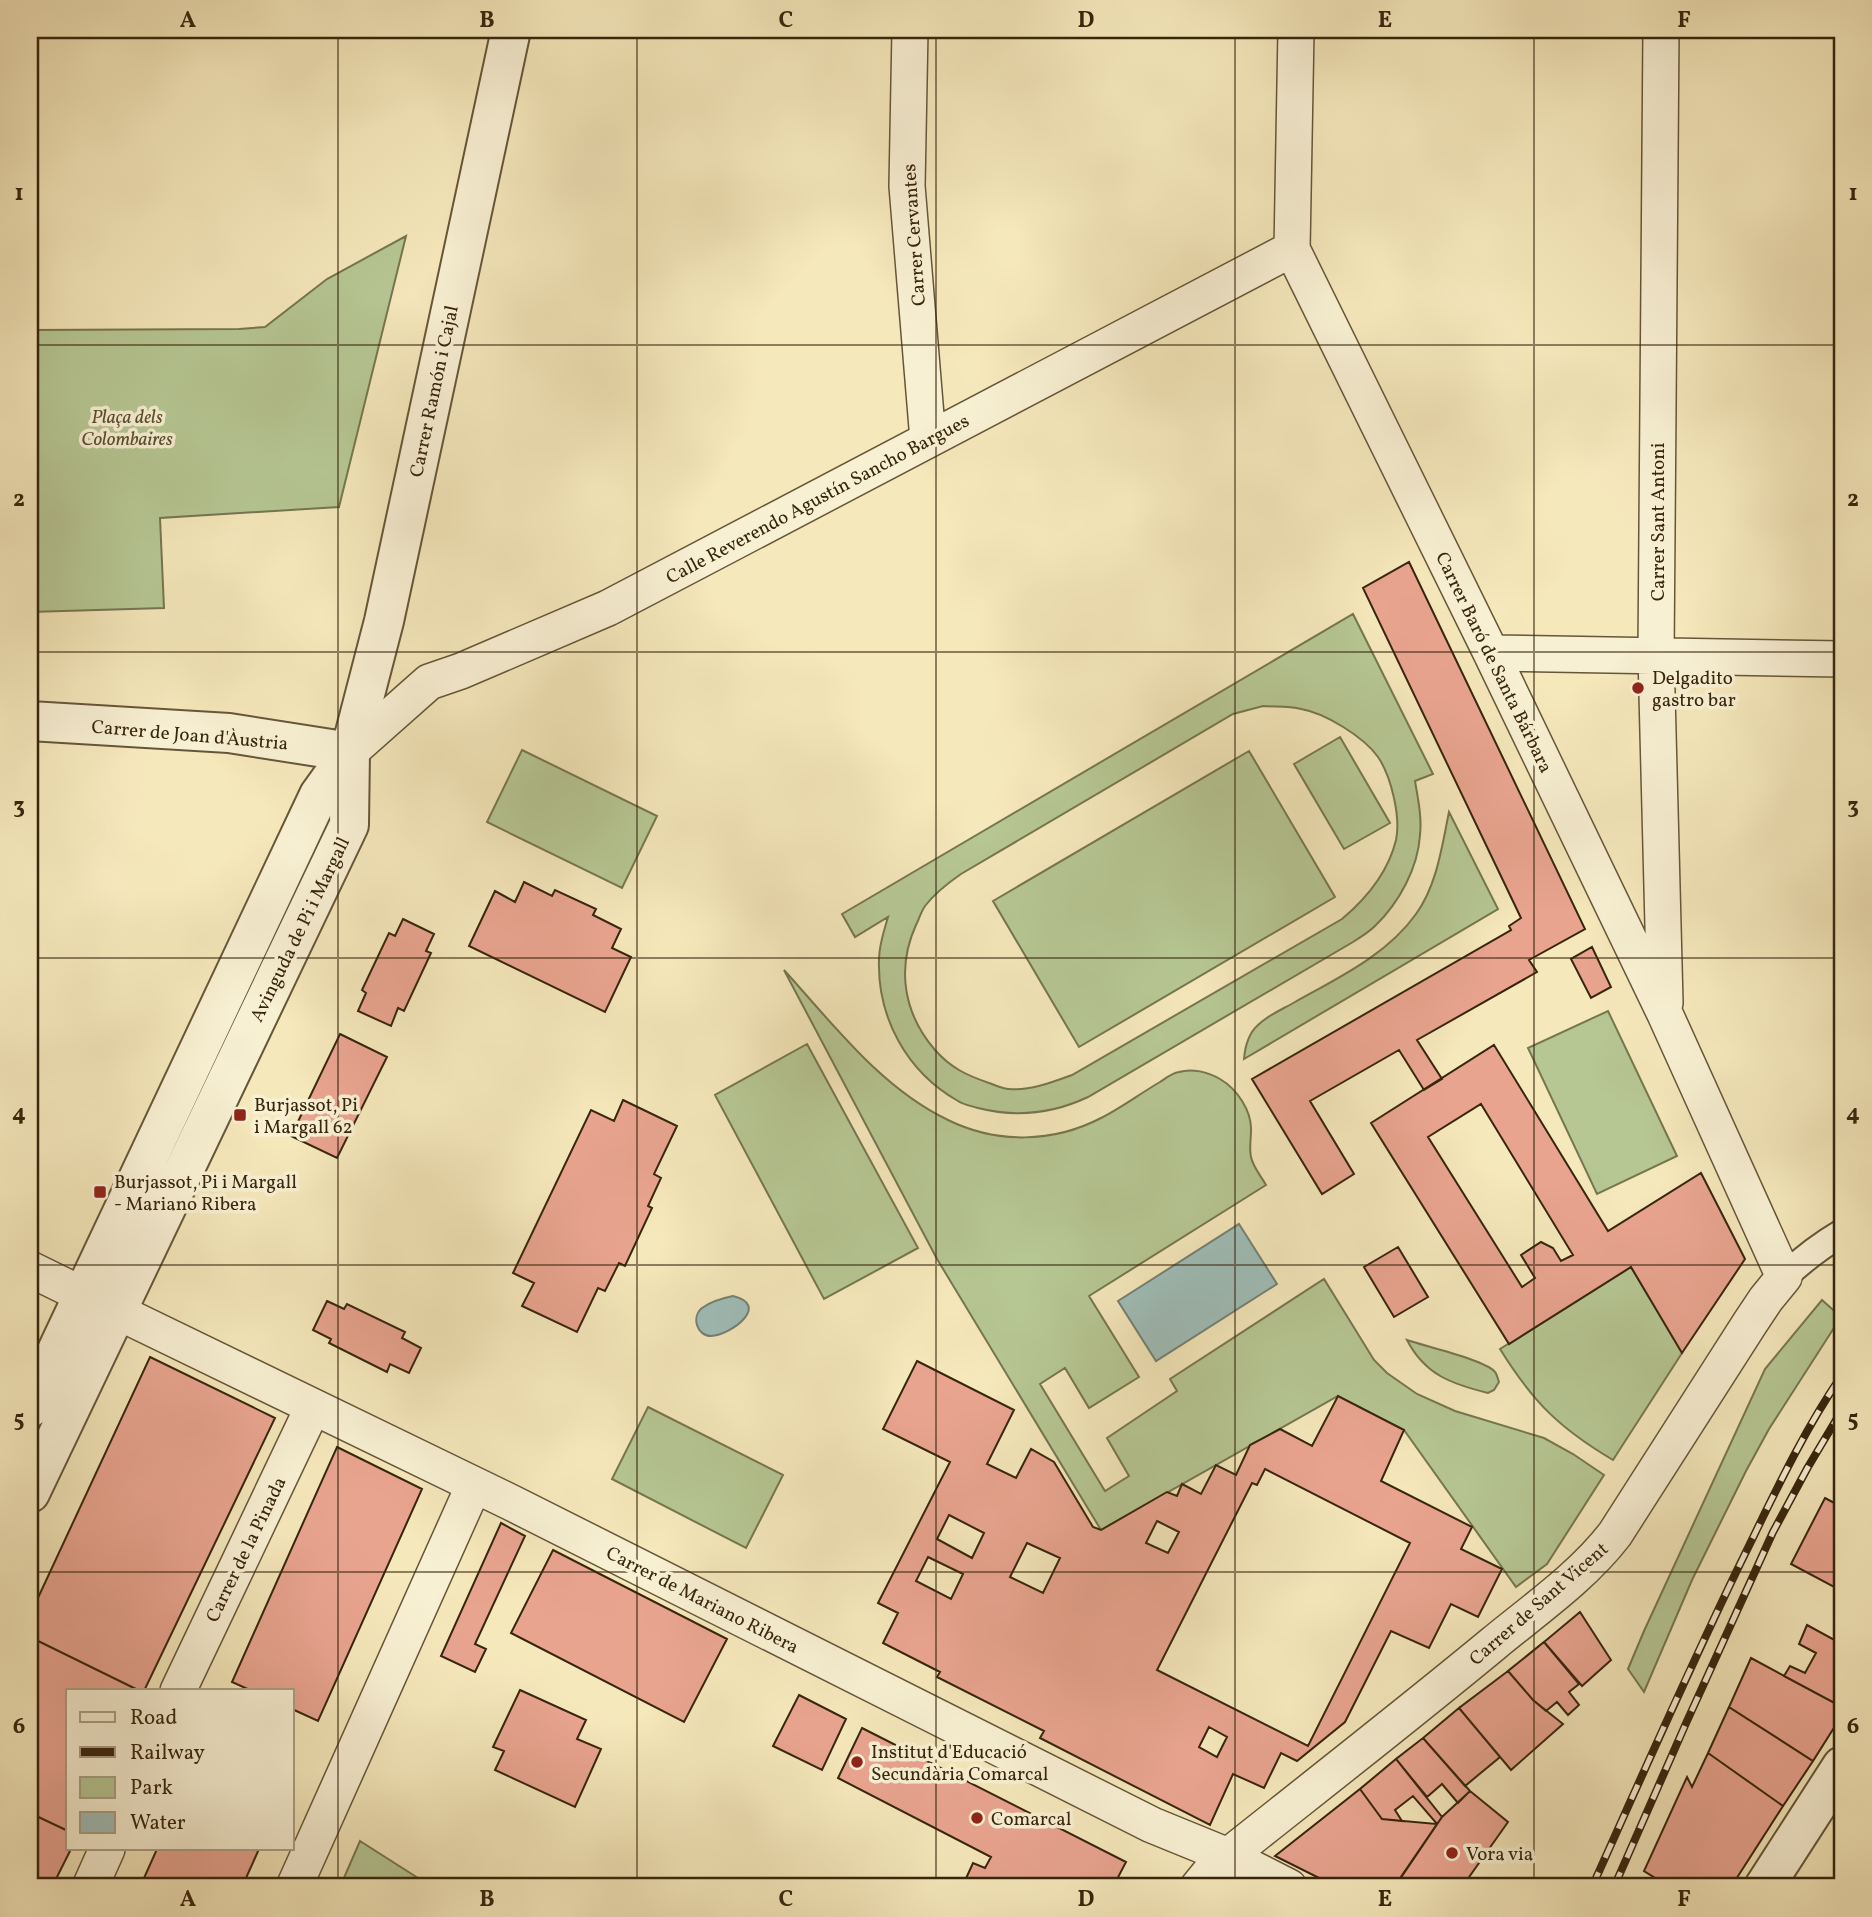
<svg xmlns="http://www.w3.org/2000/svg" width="1872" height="1917" font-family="Vollkorn,serif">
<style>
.green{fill:#b6c794;stroke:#767650;stroke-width:2;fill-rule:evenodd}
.water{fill:#9fbeb9;stroke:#758174;stroke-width:2}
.building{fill:#e9a490;stroke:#37250d;stroke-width:2;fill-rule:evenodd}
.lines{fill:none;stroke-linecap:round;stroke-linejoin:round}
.pedestrian-casing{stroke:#665638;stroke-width:30}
.minor-casing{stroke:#665638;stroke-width:38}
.tertiary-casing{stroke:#665638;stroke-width:42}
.pedestrian{stroke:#f8f0d3;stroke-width:26}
.minor{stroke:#f8f0d3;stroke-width:35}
.tertiary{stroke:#f8f0d3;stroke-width:38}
.rail-casing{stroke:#37250d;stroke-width:8}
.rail{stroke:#f8f0d3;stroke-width:5;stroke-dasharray:16;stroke-linecap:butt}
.grid{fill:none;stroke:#37250d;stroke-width:2;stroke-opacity:0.55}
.poi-dot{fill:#8f2418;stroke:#f8f0d3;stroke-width:2.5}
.labels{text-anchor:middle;stroke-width:7;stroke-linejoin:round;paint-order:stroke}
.street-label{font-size:19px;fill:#37250d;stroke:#f8f0d3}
.park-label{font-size:19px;font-style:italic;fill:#574e2f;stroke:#f8f0d3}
.poi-label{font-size:19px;fill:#37250d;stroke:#f8f0d3;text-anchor:start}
.neatline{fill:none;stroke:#37250d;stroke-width:2.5}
.grid-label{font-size:23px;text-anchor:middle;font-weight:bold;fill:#37250d}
</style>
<rect width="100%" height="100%" fill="#f5e8bb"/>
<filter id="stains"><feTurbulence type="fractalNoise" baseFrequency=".00286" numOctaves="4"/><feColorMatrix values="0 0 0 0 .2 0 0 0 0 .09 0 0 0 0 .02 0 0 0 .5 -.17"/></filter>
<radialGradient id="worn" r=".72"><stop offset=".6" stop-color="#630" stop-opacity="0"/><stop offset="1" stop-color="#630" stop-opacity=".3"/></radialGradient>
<!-- green -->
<path class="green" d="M406,236L339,507L160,518L164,608L30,612V330L239,329L265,327L327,279Z
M1353,614L1433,774L1415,781C1418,799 1422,817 1420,835C1418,868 1399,903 1375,926C1369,932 1361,937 1353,942L1088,1097C1052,1114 1017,1118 978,1108C972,1106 964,1105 958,1101C907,1072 877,1018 879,959C879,945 884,931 888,917L855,937L842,914ZM1263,706C1276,707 1289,706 1301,709C1325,713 1364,737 1378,757C1391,776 1401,817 1396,840C1388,873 1367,898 1342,919L1072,1075C1053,1082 1030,1091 1009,1089C1003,1089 995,1085 989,1083C966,1075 951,1068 935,1050C904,1014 896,969 916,925C919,919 921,912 925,906C935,893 948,883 961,874L1233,714Z
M1340,737L1390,823L1344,849L1294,764Z
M522,750L657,816L622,888L487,822Z
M1249,751L1335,897L1079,1047L993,901Z
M1449,812L1498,909L1244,1059C1245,1047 1249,1033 1258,1025C1268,1015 1283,1009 1295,1002C1338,978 1387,955 1416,914C1437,885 1442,846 1449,812Z
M784,970C833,1024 881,1088 948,1120C997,1144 1053,1143 1101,1118C1121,1108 1141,1093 1160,1082C1166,1078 1172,1073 1179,1072C1192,1068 1208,1072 1220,1079C1237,1089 1252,1111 1251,1131C1251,1139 1249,1149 1251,1157C1253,1167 1261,1176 1266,1185L1089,1296L1139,1377L1089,1408L1065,1368L1040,1384L1105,1491L1129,1476L1107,1438L1177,1391L1170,1379L1324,1279L1374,1360L1387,1373L1417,1394L1455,1411L1544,1438L1573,1454L1604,1475L1547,1564L1516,1587L1404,1430L1338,1396L1101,1530L937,1259Z
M1608,1011L1677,1156L1597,1194L1528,1048Z
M807,1044L918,1248L824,1299L715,1095Z
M1631,1267L1682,1353L1613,1460C1559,1428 1533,1402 1500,1349Z
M1822,1300L1841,1317L1769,1429L1746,1471L1692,1580L1644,1692L1628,1669L1644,1631L1765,1369Z
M1407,1340C1424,1346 1486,1360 1495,1372C1497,1374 1498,1380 1499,1382L1494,1390L1488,1393C1452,1384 1425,1375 1407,1340Z
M648,1407L783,1475L746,1548L612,1479Z
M360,1841L432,1887H340Z"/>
<!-- water -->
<path class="water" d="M1239,1224L1277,1284L1156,1361L1118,1301Z
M733,1296C771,1305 731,1335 711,1336C697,1336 691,1317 702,1308C710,1302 723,1298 733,1296Z"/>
<!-- building -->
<path class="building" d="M1409,562L1585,929L1529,960L1537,972L1417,1040L1442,1079L1424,1090L1399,1050L1310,1101L1354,1174L1322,1194L1252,1079L1511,930L1509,926L1521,918L1363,588Z
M524,882L552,896L555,890L596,909L593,915L621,929L612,948L631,957L605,1012L469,946L495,891L515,902Z
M403,919L434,934L426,951L431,953L404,1011L398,1008L391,1026L358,1011L366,993L362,990L389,933L395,936Z
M1592,947L1611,987L1591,998L1571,959Z
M340,1034L387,1057L337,1158L291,1136Z
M1494,1045L1608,1231L1701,1173L1745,1259L1682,1353L1631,1267L1509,1344L1371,1123ZM1481,1104L1573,1255L1561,1261L1553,1248L1541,1242L1521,1255L1535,1278L1522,1287L1428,1137Z
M623,1100L677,1126L654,1174L661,1178L648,1206L652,1208L625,1266L619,1263L605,1291L598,1288L577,1332L522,1306L534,1283L513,1273L591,1110L614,1121Z
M1398,1247L1428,1297L1394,1317L1364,1267Z
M327,1301L344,1309L347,1304L405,1332L402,1338L421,1348L409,1373L390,1364L387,1372L329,1343L331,1339L313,1330Z
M150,1357L275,1418L144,1691H140L30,1637V1615Z
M917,1361L1014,1410L987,1464L1016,1478L1031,1449L1054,1462L1093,1527L1101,1530L1167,1492L1177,1496L1182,1484L1201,1494L1216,1465L1236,1475L1250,1445L1280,1429L1312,1446L1338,1396L1404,1430L1381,1481L1472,1527L1461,1549L1502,1569L1478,1617L1451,1604L1429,1648L1391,1631L1345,1722L1297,1761L1281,1753L1264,1788L1233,1774L1210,1825L1040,1738L1044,1731L937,1677L940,1672L883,1643L898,1613L878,1603L950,1462L883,1429ZM1265,1469L1410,1543L1308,1746L1157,1670L1252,1483L1257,1485ZM949,1515L984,1533L972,1558L937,1539ZM1157,1521L1179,1532L1168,1553L1146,1543ZM1027,1543L1060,1558L1043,1593L1010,1577ZM928,1557L963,1574L951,1599L916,1581ZM1209,1727L1227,1737L1217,1757L1199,1747Z
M337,1447L422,1489L318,1721L292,1709V1691H252L232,1682Z
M1825,1498L1842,1507V1576L1836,1588L1791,1564Z
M501,1523L525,1536L475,1644L486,1649L475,1672L441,1656Z
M553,1550L727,1639L684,1722L511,1633Z
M1580,1612L1611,1660L1582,1686L1544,1642Z
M1807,1625L1842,1644V1707L1784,1676L1790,1666L1805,1673L1816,1653L1799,1644Z
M30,1637L140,1691H68V1831L30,1813Z
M1544,1642L1579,1684L1569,1692L1579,1705L1568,1715L1557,1702L1546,1711L1533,1700L1508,1671Z
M1751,1658L1842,1707V1715L1813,1761L1729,1707Z
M1508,1671L1533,1700L1563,1724L1511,1770L1459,1708Z
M520,1690L586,1720L577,1739L601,1749L575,1807L495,1770L504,1751L493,1747Z
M799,1695L846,1719L822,1770L773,1746Z
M1729,1707L1813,1761L1783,1806L1708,1753Z
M1459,1708L1500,1757L1465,1786L1423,1738Z
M862,1728L1126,1862L1113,1887H968L963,1885L973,1863L985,1868L991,1857L838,1778Z
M1423,1738L1470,1791L1458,1803L1442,1784L1427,1797L1396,1759Z
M1708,1753L1783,1806L1731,1887H1670L1644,1871L1687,1777L1692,1787Z
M1396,1759L1442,1817L1437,1824L1413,1796L1395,1810L1402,1821L1382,1819L1360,1789Z
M1360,1789L1382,1819L1437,1824L1394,1887H1337L1275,1856Z
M1470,1791L1508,1822L1462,1887H1407L1398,1882L1442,1817Z
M30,1813L68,1831V1849H71L52,1887H30Z
M157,1849H259L242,1887H140Z
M1655,1878L1670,1887H1650Z"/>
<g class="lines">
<!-- pedestrian casing -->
<g class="pedestrian-casing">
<path id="pedestrian" d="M1784,1277C1802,1260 1820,1246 1842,1233"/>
</g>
<!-- minor casing -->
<g class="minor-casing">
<path id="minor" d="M910,30L907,186L928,440
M1661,30L1656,655L1665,1003
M1491,653L1842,659
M350,752L429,682L461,671L608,608L1292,249
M30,1269L83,1295
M116,1311L512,1503L1152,1825L1228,1856L1289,1887
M178,1691L313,1407
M90,1887L107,1849
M294,1887L474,1485
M1198,1887L1211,1871L1228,1856C1316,1786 1406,1716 1493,1644C1534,1610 1582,1577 1615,1534L1750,1323L1766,1299L1784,1277L1665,1014L1491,653L1292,249L1296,30"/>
</g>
<!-- tertiary casing -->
<g class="tertiary-casing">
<path id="tertiary" d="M30,721L229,733L350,752
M30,1408L319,795L350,752
M30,1493L349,825L350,752L384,621L511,30
M1764,1887L1842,1766"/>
</g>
<!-- pedestrian -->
<use href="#pedestrian" class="pedestrian"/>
<!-- minor -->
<use href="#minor" class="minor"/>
<!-- tertiary -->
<use href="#tertiary" class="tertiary"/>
<!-- rail casing -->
<g class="rail-casing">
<path id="rail" d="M1592,1887C1641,1778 1689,1669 1741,1562C1772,1499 1802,1433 1842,1375
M1614,1887L1687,1721L1773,1532L1808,1467L1842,1410"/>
</g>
<!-- rail -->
<use href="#rail" class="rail"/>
</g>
<!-- grid -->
<path class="grid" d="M338,30V1887M637,30V1887M936,30V1887M1235,30V1887M1534,30V1887M30,345H1842M30,652H1842M30,958H1842M30,1265H1842M30,1572H1842"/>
<!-- markers -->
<g class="poi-dot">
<circle cx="1638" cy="688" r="7"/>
<rect x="233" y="1108" width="14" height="14" rx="3.5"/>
<rect x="93" y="1185" width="14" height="14" rx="3.5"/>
<circle cx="857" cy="1762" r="7"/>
<circle cx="977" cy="1818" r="7"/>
<circle cx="1452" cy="1853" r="7"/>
</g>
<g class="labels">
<!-- street labels -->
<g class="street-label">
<text transform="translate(913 235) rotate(-94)" y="7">Carrer Cervantes</text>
<text transform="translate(433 391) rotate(-78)" y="7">Carrer Ramón i Cajal</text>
<text transform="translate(817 498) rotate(-28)" y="7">Calle Reverendo Agustín Sancho Bargues</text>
<text transform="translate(1657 522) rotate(-90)" y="7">Carrer Sant Antoni</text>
<text transform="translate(1495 662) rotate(64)" y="7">Carrer Baró de Santa Bárbara</text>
<text transform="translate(190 734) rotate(5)" y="7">Carrer de Joan d'Àustria</text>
<text transform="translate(299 929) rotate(-64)" y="7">Avinguda de Pi i Margall</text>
<text transform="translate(245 1549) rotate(-64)" y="7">Carrer de la Pinada</text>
<text transform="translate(703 1599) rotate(27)" y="7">Carrer de Mariano Ribera</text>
<text transform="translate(1538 1603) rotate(-41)" y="7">Carrer de Sant Vicent</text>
</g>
<!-- park labels -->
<g class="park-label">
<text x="127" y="423">Plaça dels<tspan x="127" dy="22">Colombaires</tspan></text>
</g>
<!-- poi labels -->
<g class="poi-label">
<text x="1652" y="684">Delgadito<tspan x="1652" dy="22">gastro bar</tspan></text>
<text x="254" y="1111">Burjassot, Pi<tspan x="254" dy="22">i Margall 62</tspan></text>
<text x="114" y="1188">Burjassot, Pi i Margall<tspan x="114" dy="22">- Mariano Ribera</tspan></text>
<text x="871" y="1758">Institut d'Educació<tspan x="871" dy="22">Secundària Comarcal</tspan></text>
<text x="991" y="1825">Comarcal</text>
<text x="1466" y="1860">Vora via</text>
</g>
</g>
<!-- margin -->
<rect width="1872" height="1917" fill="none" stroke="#f5e8bb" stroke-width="77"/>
<!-- legend -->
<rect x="66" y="1689" width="228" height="161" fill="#f8f0d3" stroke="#ab9f84" stroke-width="2"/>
<rect x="80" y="1712" width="35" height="10" fill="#f8f0d3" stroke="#ab9f84" stroke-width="2"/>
<text x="130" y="1724" font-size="21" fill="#37250d">Road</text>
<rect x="80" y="1747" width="35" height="10" fill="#37250d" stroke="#ab9f84" stroke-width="2"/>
<text x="130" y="1759" font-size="21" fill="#37250d">Railway</text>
<rect x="80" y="1777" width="35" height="21" fill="#b6c794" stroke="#ab9f84" stroke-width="2"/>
<text x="130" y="1794" font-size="21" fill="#37250d">Park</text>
<rect x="80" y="1812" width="35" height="21" fill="#9fbeb9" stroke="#ab9f84" stroke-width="2"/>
<text x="130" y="1829" font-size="21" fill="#37250d">Water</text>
<rect x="38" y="38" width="1796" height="1840" class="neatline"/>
<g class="grid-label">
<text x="188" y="27">A</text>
<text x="487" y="27">B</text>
<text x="786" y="27">C</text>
<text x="1086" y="27">D</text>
<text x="1385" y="27">E</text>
<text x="1684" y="27">F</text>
<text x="19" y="200">1</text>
<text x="1853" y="200">1</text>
<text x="19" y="506">2</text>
<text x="1853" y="506">2</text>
<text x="19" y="813">3</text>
<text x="1853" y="813">3</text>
<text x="19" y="1120">4</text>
<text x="1853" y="1120">4</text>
<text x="19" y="1426">5</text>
<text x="1853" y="1426">5</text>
<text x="19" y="1733">6</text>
<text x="1853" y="1733">6</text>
<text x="188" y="1906">A</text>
<text x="487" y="1906">B</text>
<text x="786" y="1906">C</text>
<text x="1086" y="1906">D</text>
<text x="1385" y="1906">E</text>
<text x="1684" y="1906">F</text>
</g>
<rect width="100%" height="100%" filter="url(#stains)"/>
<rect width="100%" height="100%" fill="url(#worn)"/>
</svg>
